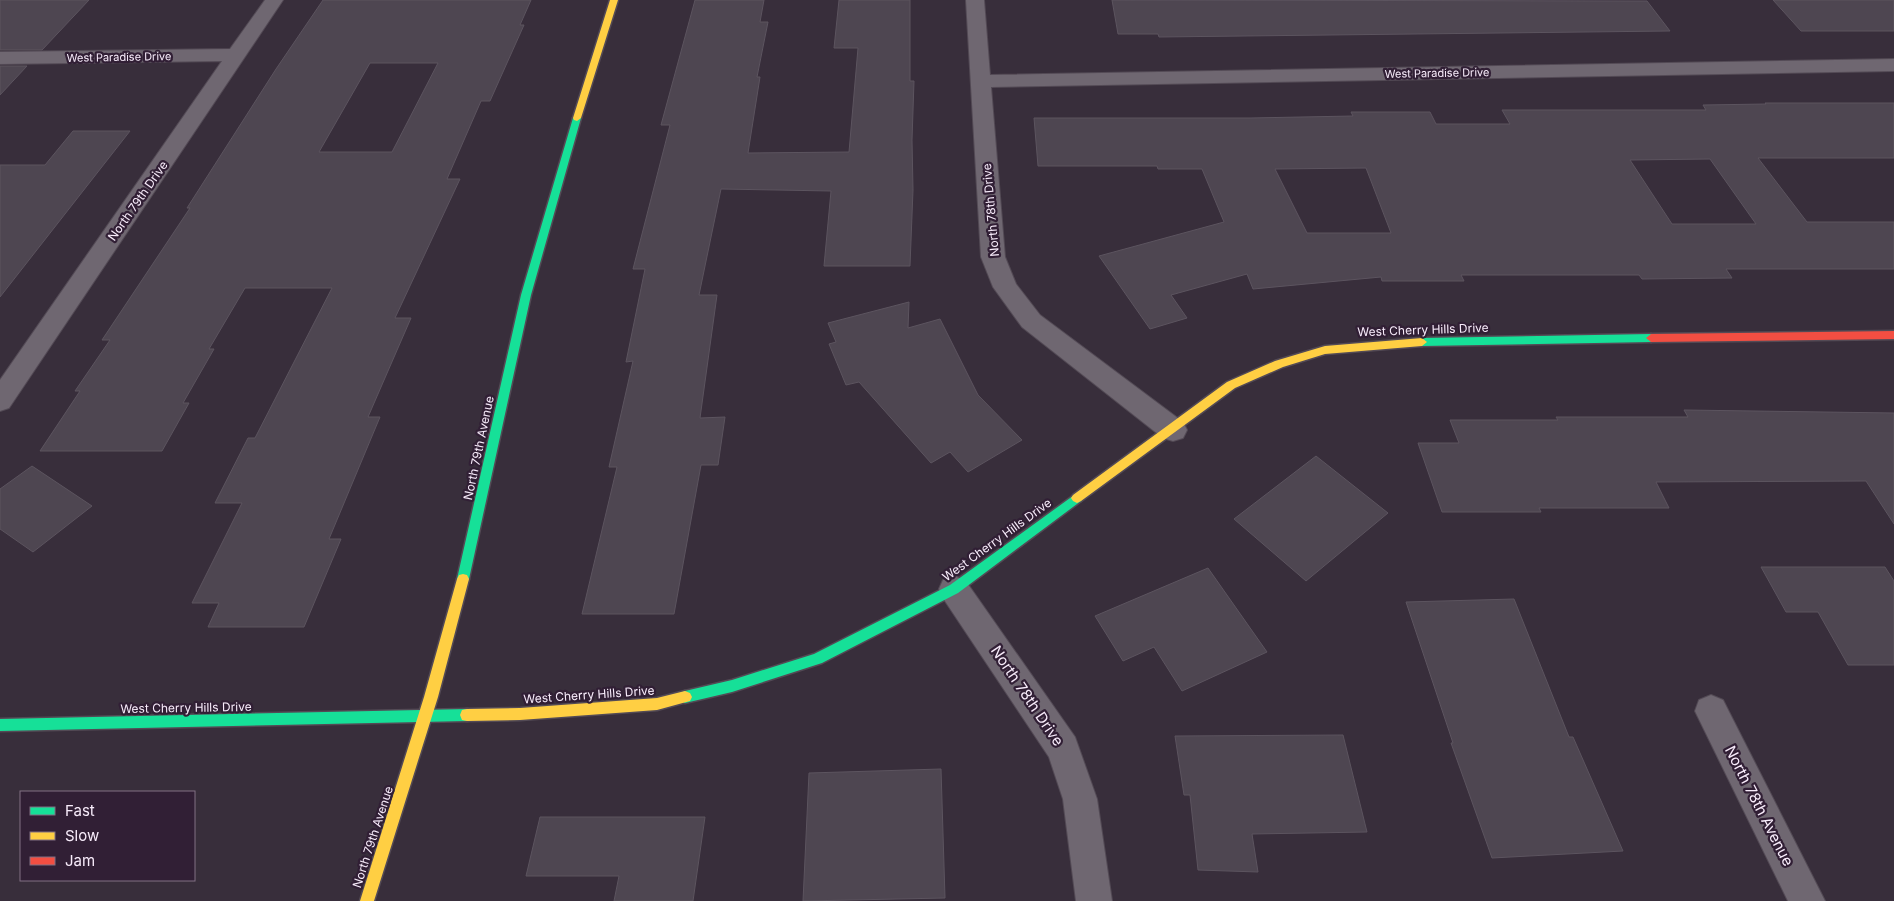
<svg xmlns="http://www.w3.org/2000/svg" width="1894" height="901" font-family="Inter,sans-serif">
<style>
.building{fill:#4e4651;stroke:#5c545f;fill-rule:evenodd}
.lines{fill:none;stroke-linecap:round;stroke-linejoin:round}
.street-casing{stroke:#534a55;stroke-width:2}
.fast-casing{stroke:#534a55;stroke-width:3}
.slow-casing{stroke:#534a55;stroke-width:3}
.jam-casing{stroke:#534a55;stroke-width:3}
.street{fill:#6f6771;fill-rule:evenodd}
.fast{fill:#16e098;fill-rule:evenodd}
.slow{fill:#ffcf43;fill-rule:evenodd}
.jam{fill:#f24e42;fill-rule:evenodd}
.labels{text-anchor:middle;stroke-width:4.5;stroke-linejoin:round;paint-order:stroke}
.far-street-label{font-size:11px;fill:#f8ecfb;stroke:#311f35}
.street-label{font-size:12px;fill:#f8ecfb;stroke:#311f35}
.near-street-label{font-size:15px;fill:#f8ecfb;stroke:#311f35}
</style>
<rect width="100%" height="100%" fill="#382e3b"/>
<!-- building -->
<path class="building" d="M0,0H89L42,50H0Z
M323,0H531L520,25H524L490,101H481L447,179H460L395,318H411L368,417H380L329,539H341L304,627H208L219,603H192L242,503H215L248,438H255L332,288H245L209,349H214L183,403H189L162,451H40L80,391H75L110,340H102L190,208H187L276,69ZM370,63H438L392,152H319Z
M695,0H764L760,22H768L757,77H760L748,153L849,152L858,48H834L839,0H910V81H914L912,140L913,190L910,266H824L831,191L721,189L699,295H717L700,418L725,417L718,465H701L674,614H582L617,467H609L633,361L626,362L645,269H633L670,125H661Z
M1112,0L1647,1L1670,31L1159,37L1158,34H1118Z
M1773,0H1894V31H1801Z
M0,66H27L0,95Z
M1765,103H1894V158H1758L1807,222H1894V269H1726L1732,278L1642,279L1639,275H1461L1464,281H1382L1381,277L1253,289L1247,274L1171,295L1187,318L1150,329L1099,256L1224,222L1202,169H1158L1157,166H1038L1034,118H1250L1353,116L1351,112H1430L1436,124H1510L1502,110H1706L1703,105L1766,104ZM1710,159L1756,224H1672L1630,160ZM1366,168L1391,233H1307L1275,169Z
M73,131H130L0,297V165H45Z
M909,302L908,328L940,319L978,395L1022,440L968,472L950,452L931,463L859,382L846,385L829,344L836,342L828,323Z
M1684,410L1894,413V524L1866,481L1656,482L1669,508H1539L1541,512H1442L1418,443H1459L1450,420H1558L1556,417H1688Z
M1316,456L1388,513L1306,581L1234,519Z
M32,466L92,506L33,552L0,529V489Z
M1761,567H1885L1894,581V665H1848L1818,612H1786Z
M1208,568L1267,652L1182,691L1154,647L1123,661L1095,616Z
M1514,599L1569,737H1573L1623,851L1492,858L1451,743H1453L1406,602Z
M1343,735L1367,832L1252,834L1258,872L1198,870L1190,795H1184L1175,736Z
M941,769L945,898L803,901L809,773Z
M540,817H705L693,901H614L619,876H526Z"/>
<g class="lines">
<!-- street casing -->
<g class="street-casing">
<path id="street" d="M265,0H283L9,408L0,411V380L222,61L0,64V52L230,49Z
M966,0H984L990,75L1894,59V71L991,87L1005,257L1016,284L1040,315L1183,422L1187,430L1183,438L1173,441L1163,438L1022,327L993,287L981,257Z
M954,576L965,580L1075,737L1097,799L1112,901H1076L1063,799L1049,757L943,598L939,589L943,580Z
M1711,695L1723,700L1825,901H1788L1695,711L1699,700Z"/>
</g>
<!-- fast casing -->
<g class="fast-casing">
<path id="fast" d="M577,115L581,118L531,295L469,579L467,583L463,584L459,583L457,579L521,295L573,118Z
M1651,334L1656,338L1651,342L1422,346L1417,342L1422,338Z
M1077,493L1081,495L1083,498L1081,501L958,593L822,663L732,692L685,703L680,701L678,697L680,693L685,691L732,680L814,654L950,585Z
M467,709L472,710L474,715L472,720L467,721L0,731V719Z"/>
</g>
<!-- slow casing -->
<g class="slow-casing">
<path id="slow" d="M610,0H618L581,118L577,121L574,120L573,118Z
M1422,338L1427,342L1422,346L1325,354L1283,367L1235,388L1081,501L1077,503L1073,501L1071,498L1073,495L1227,382L1275,361L1325,346Z
M463,574L467,575L469,579L438,697L374,901H360L424,697L457,579L459,575Z
M685,691L690,693L692,697L690,701L657,710L520,720L467,721L462,720L460,715L462,710L467,709L520,708L657,698Z"/>
</g>
<!-- jam casing -->
<g class="jam-casing">
<path id="jam" d="M1894,331V339L1651,342L1646,338L1651,334Z"/>
</g>
<!-- street -->
<use href="#street" class="street"/>
<!-- fast -->
<use href="#fast" class="fast"/>
<!-- slow -->
<use href="#slow" class="slow"/>
<!-- jam -->
<use href="#jam" class="jam"/>
</g>
<g class="labels">
<!-- far-street labels -->
<g class="far-street-label">
<text transform="translate(119 57) rotate(-1)" y="4">West Paradise Drive</text>
<text transform="translate(1437 73) rotate(-1)" y="4">West Paradise Drive</text>
</g>
<!-- street labels -->
<g class="street-label">
<text transform="translate(138 201) rotate(-55)" y="4">North 79th Drive</text>
<text transform="translate(991 210) rotate(-95)" y="4">North 78th Drive</text>
<text transform="translate(1423 330) rotate(-2)" y="4">West Cherry Hills Drive</text>
<text transform="translate(479 448) rotate(-78)" y="4">North 79th Avenue</text>
<text transform="translate(997 540) rotate(-36)" y="4">West Cherry Hills Drive</text>
<text transform="translate(589 695) rotate(-4)" y="4">West Cherry Hills Drive</text>
<text transform="translate(186 708) rotate(-1)" y="4">West Cherry Hills Drive</text>
<text transform="translate(373 837) rotate(-72)" y="4">North 79th Avenue</text>
</g>
<!-- near-street labels -->
<g class="near-street-label">
<text transform="translate(1027 696) rotate(56)" y="5">North 78th Drive</text>
<text transform="translate(1759 806) rotate(63)" y="5">North 78th Avenue</text>
</g>
</g>
<!-- legend -->
<rect x="20" y="791" width="175" height="90" fill="#311f35" stroke="#817184"/>
<rect x="30" y="807" width="25" height="8" fill="#16e098" stroke="#817184"/>
<text x="65" y="816" font-size="15" fill="#f8ecfb">Fast</text>
<rect x="30" y="832" width="25" height="8" fill="#ffcf43" stroke="#817184"/>
<text x="65" y="841" font-size="15" fill="#f8ecfb">Slow</text>
<rect x="30" y="857" width="25" height="8" fill="#f24e42" stroke="#817184"/>
<text x="65" y="866" font-size="15" fill="#f8ecfb">Jam</text>
</svg>
